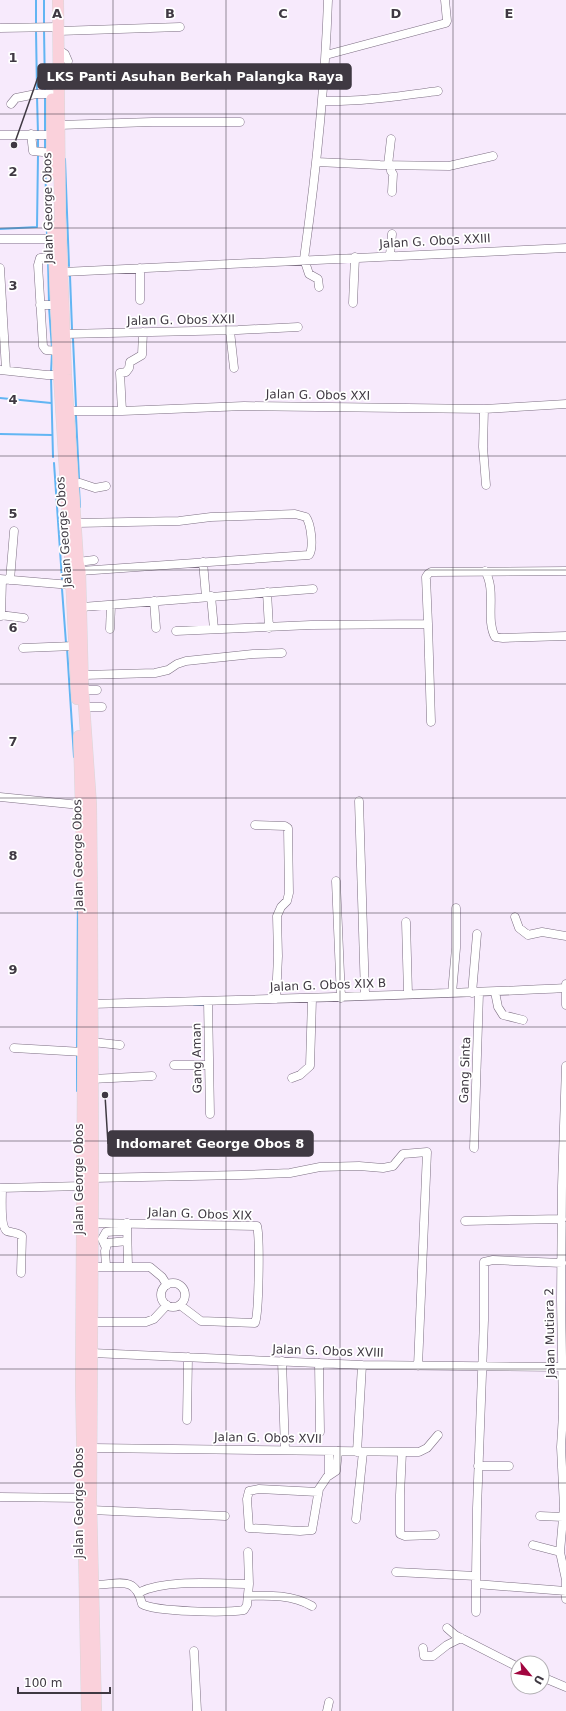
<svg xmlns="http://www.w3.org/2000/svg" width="566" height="1711" font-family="'DejaVu Sans',sans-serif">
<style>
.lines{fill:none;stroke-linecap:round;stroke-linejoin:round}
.stream{stroke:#62b5f3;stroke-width:2}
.minor-casing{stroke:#7d6f83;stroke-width:9}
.major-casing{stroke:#d9d7d9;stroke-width:12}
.minor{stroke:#fff;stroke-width:8}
.major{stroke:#fad1db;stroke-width:11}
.grid{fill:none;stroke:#3f3942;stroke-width:1;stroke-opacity:0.55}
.labels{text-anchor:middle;stroke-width:3.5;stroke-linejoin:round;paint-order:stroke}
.street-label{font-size:12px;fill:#3f3942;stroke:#fff}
.grid-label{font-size:13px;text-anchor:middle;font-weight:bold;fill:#3f3942;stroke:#fff;stroke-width:3.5;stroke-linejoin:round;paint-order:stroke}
.leader{fill:none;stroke:#3f3942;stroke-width:1.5}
.callout-dot{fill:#3f3942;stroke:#fff;stroke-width:1.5}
.callout{fill:#3f3942;stroke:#3f3942;stroke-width:1.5}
.callout-label{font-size:13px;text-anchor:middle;font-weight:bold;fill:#fff}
</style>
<rect width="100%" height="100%" fill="#f7eafc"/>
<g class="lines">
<!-- stream -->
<path class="stream" d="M36,0V26
M44,0V24
M44,29L45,92
M36,30L37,92
M37,96L38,134
M45,97V132
M38,138V150
M45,150V137
M45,155L47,236
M65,159L69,266
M0,229L37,227L38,154
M48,241V254
M48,259L49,302
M70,276L72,329
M49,307L52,348
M73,339L76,406
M51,372L52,353
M51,377L53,457
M0,398L51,403
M76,416L79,478
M0,434L52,435
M54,463L62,579
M79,488L80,507
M62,589L66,643
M67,648L74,757
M194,1005H206
M77,1049L78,887
M77,1091V1053"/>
<!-- minor casing -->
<g class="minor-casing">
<path id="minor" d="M0,28L58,27
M59,31L180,27
M59,50L65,54L68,61
M326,55L446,23L447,21L445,0
M322,101C361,102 399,96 438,91
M11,104L16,98L36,94H52
M59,125L152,122H240
M31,134L33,151L52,153
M0,135H52
M317,162L380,165L449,166L493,156
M388,165L391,139
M391,165V171L393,174L392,192
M0,239H57
M390,255L392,234
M54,257L40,258L38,265L43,346L46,350L58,351
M0,268L6,370
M63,272L566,248
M319,287L318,279L309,274L304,259C316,173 325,87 328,0
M140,300V268
M353,303L355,257
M40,305H56
M230,331L234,368
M65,334L238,330L298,327
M0,370L47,375H63
M484,409L483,447L486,485
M69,411H122L244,406L484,409L566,404
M122,411L120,373L126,372L129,368L130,362L142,355L143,332
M74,484L80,483L95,488L106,486
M77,523L179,521L211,517L295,514L306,517C311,524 314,548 309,555L80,571
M78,562L94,560
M203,562L206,597
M485,571C497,591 485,618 495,637L503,638L566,636
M0,579L71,585
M10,580L14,531
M267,592L269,628
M211,596L214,629
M154,601L156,628
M82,607L313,589
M0,615L24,618
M1,616L2,580
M428,624L431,722
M110,629L111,605
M176,631L311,625L428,624L426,577L428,574L431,572L566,571
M23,648L74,646
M84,675L155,673L168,670L177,664L186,661L253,654L282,653
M83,690H97
M84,707H102
M0,797L80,805
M359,801L365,995
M255,825L285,826L288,828L289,893L287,901L281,907L277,916L278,956L276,999
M336,881L341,998
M515,917L519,928L528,935L542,932L566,936
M406,922L408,994
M566,984V1005
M495,992L498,1007L503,1015L523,1020
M452,993L456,948V908
M472,993L477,934
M208,1001L210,1114
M92,1004C250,1000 408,996 566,988
M92,1042L120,1045
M14,1048L83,1052
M174,1065H209
M566,1066L562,1186L561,1300L563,1414L561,1447L564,1507L560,1552L566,1580V1599
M292,1078L300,1075L310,1066L312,999
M92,1079L152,1076
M474,1148L479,993
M93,1178L241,1175L290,1173L320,1167L359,1166L383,1168L393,1166L403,1154L427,1152L418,1366
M0,1188L83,1186
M2,1188C2,1197 0,1227 7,1231C12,1233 17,1232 22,1236L21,1273
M465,1221L562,1219
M93,1223L257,1226C260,1237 259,1314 255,1323L201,1321L180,1305
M127,1223L128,1266
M106,1248L102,1239L106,1232L122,1231L127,1230
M562,1263L493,1260L484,1262V1320L477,1508L476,1576V1584L566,1591
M106,1266L105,1251L107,1243L127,1241
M92,1267H150L162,1277L167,1285
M161 1295a12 12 0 1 1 24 0a12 12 0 1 1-24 0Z
M92,1322H146L154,1319L167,1305
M92,1353L362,1365L562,1367
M282,1361L285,1450
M319,1363L320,1432
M187,1420L188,1357
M92,1448L419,1452L427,1448L438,1435
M357,1452L362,1365
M402,1452L400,1495V1534L405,1536L435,1535
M478,1466H509
M329,1475V1451
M318,1492L259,1489L249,1491L247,1499L249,1528L300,1531L312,1530L319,1489L327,1477L336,1471L338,1451
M0,1497L83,1498
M91,1510L225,1516
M540,1516L563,1517
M356,1519L363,1452
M533,1545L560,1552
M248,1552L249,1584
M396,1572L476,1576
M476,1584V1612
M93,1585C118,1585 135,1574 142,1604C156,1612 226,1613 244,1610L247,1605L249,1584C217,1584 168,1579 140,1592
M248,1596C270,1595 293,1595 312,1606
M447,1628L455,1635L518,1667
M423,1648L424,1656H433L447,1645L461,1638
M194,1651L197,1711
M542,1677L566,1687
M327,1711L329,1702"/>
</g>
<!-- major casing -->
<g class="major-casing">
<path id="major" d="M58,0L60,217L66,375L78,562L80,571L83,690L91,805L92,913L93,1178L91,1500L96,1711
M52,99V173
M53,227L59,375L69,535L77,699
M79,736L84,919L81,1384L87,1711"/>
</g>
<!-- minor -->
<use href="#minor" class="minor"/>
<!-- major -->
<use href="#major" class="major"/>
</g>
<!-- grid -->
<path class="grid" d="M113,0V1711M226,0V1711M340,0V1711M453,0V1711M0,114H566M0,228H566M0,342H566M0,456H566M0,570H566M0,684H566M0,798H566M0,913H566M0,1027H566M0,1141H566M0,1255H566M0,1369H566M0,1483H566M0,1597H566"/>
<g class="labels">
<!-- street labels -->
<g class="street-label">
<text transform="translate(48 208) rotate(-91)" y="4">Jalan George Obos</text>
<text transform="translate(435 241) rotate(-3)" y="4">Jalan G. Obos XXIII</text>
<text transform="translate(181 320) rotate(-1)" y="4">Jalan G. Obos XXII</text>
<text transform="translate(318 395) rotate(1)" y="4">Jalan G. Obos XXI</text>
<text transform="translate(64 532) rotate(-94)" y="4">Jalan George Obos</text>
<text transform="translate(78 855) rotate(-91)" y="4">Jalan George Obos</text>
<text transform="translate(328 985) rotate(-2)" y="4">Jalan G. Obos XIX B</text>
<text transform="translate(197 1058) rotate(-91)" y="4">Gang Aman</text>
<text transform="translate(465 1070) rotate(-88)" y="4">Gang Sinta</text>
<text transform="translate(79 1179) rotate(-90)" y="4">Jalan George Obos</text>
<text transform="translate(200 1214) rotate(2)" y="4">Jalan G. Obos XIX</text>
<text transform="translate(550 1333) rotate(-91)" y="4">Jalan Mutiara 2</text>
<text transform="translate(328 1351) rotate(2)" y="4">Jalan G. Obos XVIII</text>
<text transform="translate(268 1438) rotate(1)" y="4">Jalan G. Obos XVII</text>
<text transform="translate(79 1503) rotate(-90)" y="4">Jalan George Obos</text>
</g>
</g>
<g class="grid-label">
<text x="57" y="18">A</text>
<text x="170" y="18">B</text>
<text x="283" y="18">C</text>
<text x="396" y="18">D</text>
<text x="509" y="18">E</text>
<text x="13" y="62">1</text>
<text x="13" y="176">2</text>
<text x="13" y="290">3</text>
<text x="13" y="404">4</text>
<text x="13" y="518">5</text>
<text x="13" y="632">6</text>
<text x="13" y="746">7</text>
<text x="13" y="860">8</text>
<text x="13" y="974">9</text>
</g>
<!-- callouts -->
<path class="leader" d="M14 145L38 77M105 1095L108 1144"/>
<g class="callout-dot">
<circle cx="14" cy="145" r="4"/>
<circle cx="105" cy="1095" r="4"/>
</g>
<g class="callout">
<rect x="38" y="64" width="313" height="25" rx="4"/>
<rect x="108" y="1131" width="205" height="25" rx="4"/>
</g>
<g class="callout-label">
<text x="195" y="81">LKS Panti Asuhan Berkah Palangka Raya</text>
<text x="210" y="1148">Indomaret George Obos 8</text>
</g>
<!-- north arrow -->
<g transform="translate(530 1675) rotate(119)"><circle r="19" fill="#ffffff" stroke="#b2b0b3"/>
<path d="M0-3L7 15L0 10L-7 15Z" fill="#a20640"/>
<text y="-6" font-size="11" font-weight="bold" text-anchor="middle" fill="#3f3942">U</text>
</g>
<!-- scale -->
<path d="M18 1687v6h92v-6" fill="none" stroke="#3f3942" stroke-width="2"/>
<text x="24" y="1687" font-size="12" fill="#3f3942" stroke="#ffffff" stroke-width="3" paint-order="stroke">100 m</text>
</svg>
